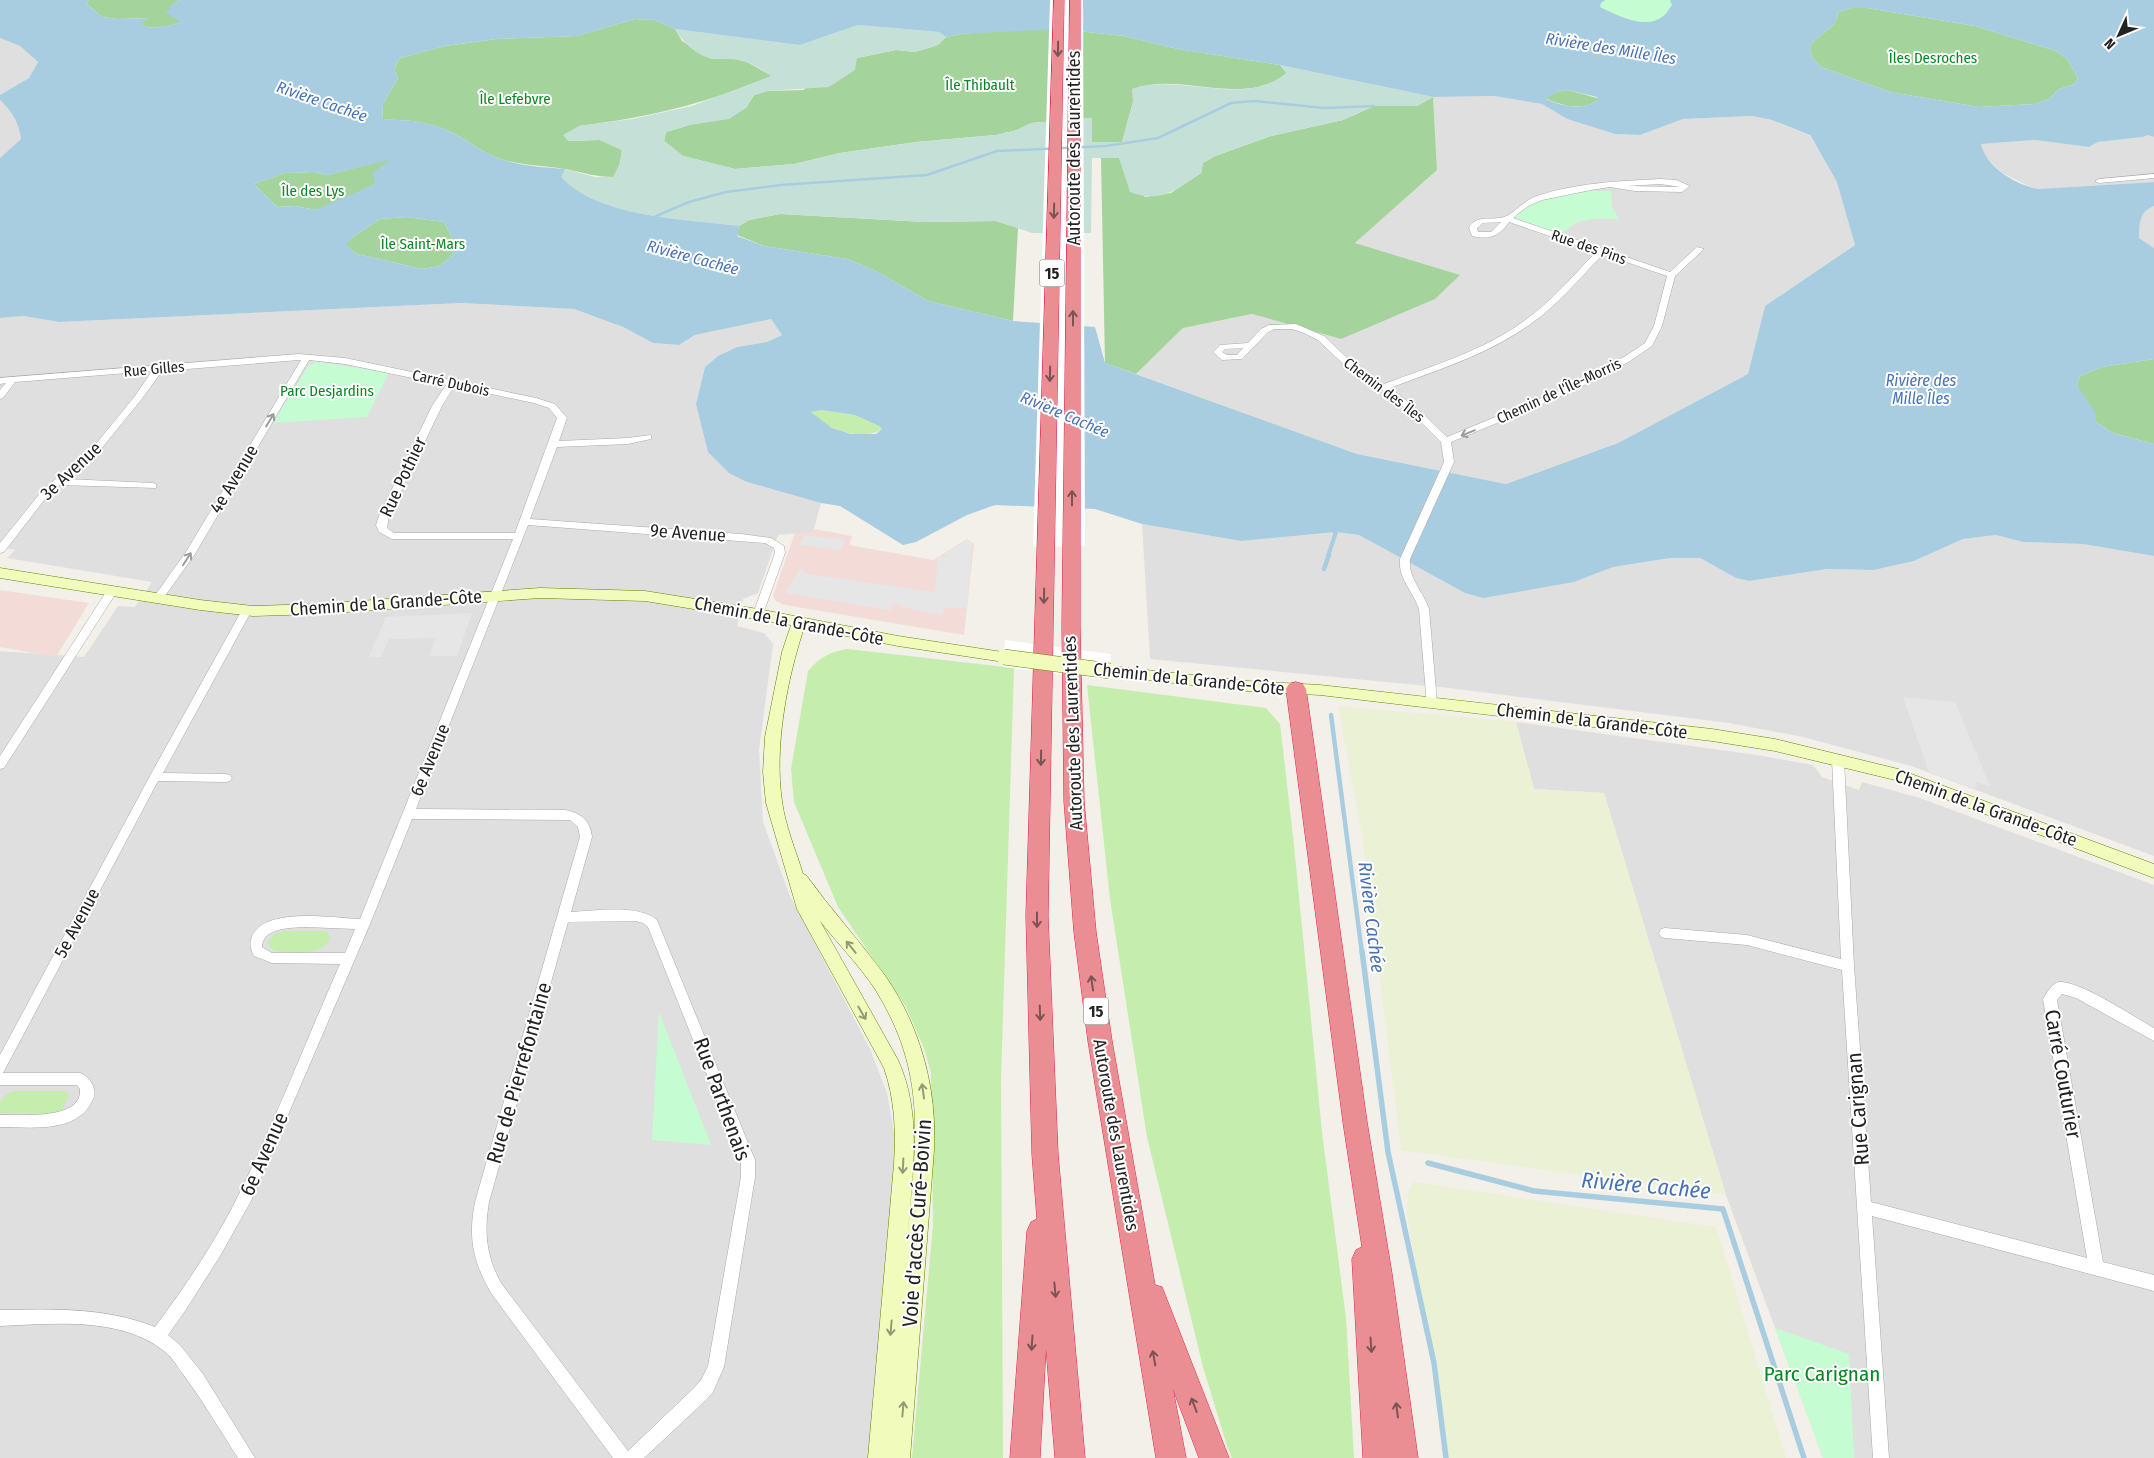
<svg xmlns="http://www.w3.org/2000/svg" width="2154" height="1458" font-family="'Fira Sans Condensed',sans-serif">
<style>
.residential{fill:#e0dfdf}
.commercial{fill:#f3dcd8}
.farmland{fill:#ebf1d4}
.grass{fill:#c5edad}
.forest{fill:#a5d39c}
.wetland{fill:#c5e1d7}
.park{fill:#c6fcd1}
.parking{fill:#e6e6e6}
.water{fill:#a8cde1;fill-rule:evenodd}
.pier{fill:#fff}
.lines{fill:none;stroke-linecap:round;stroke-linejoin:round}
.stream-far3{stroke:#a8cde1;stroke-width:2.5}
.stream-far2{stroke:#a8cde1;stroke-width:4}
.stream-far1{stroke:#a8cde1;stroke-width:4.5}
.stream{stroke:#a8cde1;stroke-width:5.5}
.street-casing{stroke:#a9a9a9;stroke-width:1}
.secondary-casing{stroke:#638101;stroke-width:1}
.highway-casing{stroke:#e2234d;stroke-width:1}
.street{fill:#fff;fill-rule:evenodd}
.secondary{fill:#f1fcbc;fill-rule:evenodd}
.highway{fill:#eb8e94;fill-rule:evenodd}
.secondary-bridge-casing{stroke:#638101;stroke-width:16;stroke-linecap:butt}
.secondary-bridge{stroke:#f1fcbc;stroke-width:15}
.oneway{stroke:#7c5355}
.oneway2{stroke:#9c9c9c}
.oneway3{stroke:#949a77}
.labels{text-anchor:middle;stroke-width:4;stroke-linejoin:round;paint-order:stroke}
.far-park-label{font-size:15px;fill:#088822;stroke:#fff}
.far-street-label{font-size:15px;fill:#222;stroke:#fff}
.far-water-label{font-size:16px;font-style:italic;fill:#4972b6;stroke:#fff}
.shield{fill:#fff;stroke:#646464;stroke-width:1}
.shield-label{font-size:16px;font-weight:bold;fill:#222}
.street-label{font-size:18px;fill:#222;stroke:#fff}
.water-label{font-size:19px;font-style:italic;fill:#4972b6;stroke:#fff}
.near-street-label{font-size:21px;fill:#222;stroke:#fff}
.near-park-label{font-size:21px;fill:#088822;stroke:#fff}
.near-water-label{font-size:22px;font-style:italic;fill:#4972b6;stroke:#fff}
</style>
<rect width="100%" height="100%" fill="#f2f0e8"/>
<!-- residential -->
<path class="residential" d="M0,38L20,46L38,62L29,78L0,95Z
M1494,96L1542,104L1567,119L1615,134L1640,135L1683,119L1752,116L1772,120L1809,135L1839,185L1855,245L1765,306L1748,374L1618,443L1506,484L1357,454L1136,374L1183,328L1252,314L1341,339L1459,275L1355,243L1437,170L1433,97Z
M0,100L9,108L20,128L21,139L0,158Z
M2148,135L2154,137V182L2038,189L2030,187L2001,172L1983,154L1981,144L2035,140L2089,147L2098,142L2143,137Z
M2154,206V248L2139,238L2140,217L2148,208Z
M461,303L574,309L623,327L653,343L679,345L695,335L771,319L782,335L767,342L737,347L718,356L705,367L696,404L747,482L821,503L813,532L778,535L758,593L743,599L737,626L764,633L773,644L759,750L763,822L790,896L870,1049L887,1093L896,1143L868,1458H0V651L84,657L118,606L135,607L152,582L7,558L15,550L0,547V318L23,316L59,322Z
M1142,524L1241,541L1336,532L1359,535L1465,593L1574,582L1613,567L1670,558H1700L1736,578L1749,581L1827,569L1874,570L1914,561L1963,539L1996,535L2023,542L2083,544L2154,556V856L1911,766L1803,737L1729,723L1449,688L1150,659Z
M1516,722L1757,755L1813,765L1822,777L1859,790L1862,782L1920,798L2154,885V1458H1823L1726,1195L1604,793L1534,789Z"/>
<!-- commercial -->
<path class="commercial" d="M814,529L852,536L849,545L933,560L967,539L974,544L964,635L785,605L776,601L773,595L795,533L813,532Z
M0,590L89,603L56,657L0,647Z"/>
<!-- farmland -->
<path class="farmland" d="M1338,706L1516,722L1534,789L1604,793L1726,1195L1401,1150L1362,836Z
M1414,1182L1716,1227L1786,1458H1447L1407,1213L1408,1193Z"/>
<!-- grass -->
<path class="grass" d="M821,410L855,415L879,426L882,429C870,438 847,434 833,428C825,425 818,417 811,412Z
M847,649L1014,668L1001,1079L1003,1458H912L933,1225L931,1073L924,1048L906,1007L838,907L794,802L791,769L808,671C820,657 830,652 847,649Z
M1087,685L1266,708L1280,724L1294,845L1322,1132L1346,1318L1354,1458H1232L1227,1446L1203,1367L1147,1137L1110,899Z
M283,931H324L328,932L330,939C322,957 290,952 274,951L269,946L268,942L275,934Z
M13,1091H66L69,1095L61,1114L0,1113V1102L6,1094Z"/>
<!-- forest -->
<path class="forest" d="M89,0H181L175,2L182,23C169,25 151,32 140,24L149,18L118,19L102,17L87,4Z
M1851,8H1867L1975,26L2056,51L2067,59L2078,78L2075,84L2059,89L2049,99L2034,104L1979,107L1890,92L1821,67C1796,43 1820,40 1834,24C1836,21 1837,16 1839,12Z
M635,19L655,20L675,29L682,41L712,59L731,58L747,62L772,76C705,104 650,117 579,126L568,141L600,140L622,150L620,163L614,177C596,177 581,172 565,169C541,165 516,166 493,156C479,150 467,140 453,133C431,122 406,119 382,120L383,104L398,78L394,69L400,58L445,46L497,39L577,36Z
M1028,29H1060L1124,36L1178,49L1280,65L1287,73C1243,109 1181,71 1133,89V102L1122,142H1092V118L1031,123L1017,130L996,135L916,142L840,153L794,164L735,169L683,156L664,141L666,132L746,108L754,95L767,91L803,90L857,58L896,50L915,52L938,45L946,37L961,34Z
M1568,90L1597,98V101C1581,111 1562,106 1545,98L1557,92Z
M1433,97L1437,170L1355,243L1460,275L1435,299L1341,339L1252,314L1183,328L1136,374L1105,363L1101,158H1119L1145,197L1171,193L1201,173L1203,163L1215,156L1271,136L1343,120L1374,106H1417Z
M390,159L373,185L335,203L315,210L296,206L277,207L254,184L285,173L314,172L327,175Z
M780,214L925,222L996,221L1018,228L1013,321L928,301L878,272L847,259L764,246L737,235L739,226L749,220Z
M406,217L444,222L454,242L452,256L439,266L422,269L357,254L345,245L353,237L380,219Z
M2154,359V444L2113,433L2096,422L2077,385L2080,376L2102,367Z"/>
<!-- wetland -->
<path class="wetland" d="M858,25L939,32L946,37L938,45L915,52L896,50L857,58L855,70L829,87L767,91L754,95L746,108L729,119L690,125L666,132L664,141L683,156L735,169L794,164L840,153L916,142L996,135L1017,130L1031,123L1092,118V142H1122L1133,102L1132,89C1179,72 1246,109 1286,73L1280,65L1433,97L1417,106H1374L1343,120L1271,136L1215,156L1203,163L1201,173C1177,189 1161,204 1130,192L1119,158H1092L1091,233H1032L996,221L925,222L780,214L749,220L739,226C686,219 599,218 560,177L565,169L595,177H613L620,163L622,150L600,140L568,141L563,135L579,126L632,119L692,106L771,76C764,71 755,65 747,62C736,58 726,59 715,59C699,58 682,42 675,29L800,45Z"/>
<!-- park -->
<path class="park" d="M1566,0H1700L1639,30Z
M1578,191H1611L1612,207L1619,219C1595,218 1579,217 1561,234L1509,219L1531,204Z
M318,362L389,373L367,417L273,423L309,365Z
M659,1012L711,1145L652,1140Z
M1775,1328L1849,1354L1854,1458H1823Z"/>
<!-- parking -->
<path class="parking" d="M804,535L845,540L840,550L800,545Z
M968,540L972,543L967,608H945L942,615L900,607L901,605L895,603L890,610L786,593L800,568L808,574L933,592L935,591L938,557H947L944,554Z
M472,613L457,656H429L436,638L389,639L381,657H369L386,617Z
M1903,697L1955,702L1990,786L1975,782L1976,789L1929,772Z"/>
<!-- water -->
<path class="water" d="M0,0H89L87,4L102,17L118,19L149,18L141,24C151,32 169,25 181,23L166,12L175,2L181,0H1605L1601,3L1600,7C1616,15 1645,30 1662,17C1666,15 1669,9 1672,5L1670,0H2154V137L2148,135L2143,137L2098,142L2089,147L2035,140L1981,144C1986,167 2016,185 2038,189L2154,182V206C2138,212 2140,224 2139,238L2154,248V359L2102,367L2080,376L2077,385L2095,412L2096,422L2113,433L2154,444V556L2083,544L2023,542L1996,535L1963,539L1914,561L1874,570L1827,569L1749,581L1736,578L1700,558H1670L1613,567L1574,582L1483,598L1465,593L1359,535L1336,532L1241,541L1142,524L1095,509L995,505L967,515L916,542L903,545L840,506L821,503L747,482L729,473L708,452L696,404L705,367L718,356L737,347L767,342L782,335L771,319L695,335L679,345L653,343L623,327L574,309L461,303L59,322L23,316L0,318V158L21,139C19,123 12,111 0,100V95L29,78L38,62L20,46L0,38ZM1851,8H1867L1975,26L2056,51L2067,59L2078,78L2075,84L2059,89L2049,99L2034,104L1979,107L1890,92L1821,67C1796,43 1820,40 1834,24C1836,21 1837,16 1839,12ZM635,19L655,20L675,29L800,45L858,25L939,32L946,37L961,34L1060,29L1124,36L1178,49L1280,65L1433,97L1494,96L1542,104L1567,119L1615,134L1640,135L1683,119L1752,116L1772,120L1810,135L1837,182L1855,245L1765,306L1748,374L1618,443L1506,484L1357,454L1105,363L1095,327L1013,321L928,301L878,272L847,259L764,246L737,236L739,226C686,219 599,218 561,177L565,169C541,167 516,166 493,156C479,150 467,140 453,133C432,122 406,119 382,120L383,104L398,78L394,69L400,58L445,46L497,39L577,36ZM1568,90L1597,97V101C1581,111 1562,106 1546,99L1557,92ZM389,160L373,173L375,181L373,185L315,210L296,206L277,207L254,184L285,173L314,172L327,175ZM406,217L444,222L454,242L452,256L439,266L422,269L357,254L346,245L353,237L380,219ZM821,410L855,415L879,426L882,429L876,434H851L832,428L811,412Z"/>
<!-- pier -->
<path class="pier" d="M1050,0H1083L1085,546L1033,547Z
M1005,640L1111,654L1110,680L1003,667Z"/>
<g class="lines">
<!-- stream-far3 -->
<path class="stream-far3" d="M656,216L689,202L726,192L781,185L927,175L997,151L1106,146L1158,138L1231,103L1254,101L1324,108L1374,106"/>
<!-- stream-far2 -->
<path class="stream-far2" d="M1328,556L1336,532L1331,530"/>
<!-- stream-far1 -->
<path class="stream-far1" d="M1324,569L1329,555
M1331,715L1362,953"/>
<!-- stream -->
<path class="stream" d="M1362,951L1388,1152L1434,1363L1446,1458
M1428,1163L1534,1191L1723,1209L1804,1458"/>
<!-- street casing -->
<g class="street-casing">
<path id="street" d="M2154,174V178L2099,183L2095,181L2099,179Z
M1660,179L1676,180L1690,186L1682,192L1635,191L1610,187L1591,190L1542,200L1528,206L1513,218L1670,272L1697,247L1704,249L1675,276L1662,326L1652,346L1630,361L1595,380L1550,401L1451,442L1454,462L1410,559C1408,579 1423,591 1429,609L1437,703L1435,706H1427L1419,609C1413,591 1398,579 1400,559L1444,462L1441,442L1415,416L1381,389L1358,378L1318,340L1304,333L1292,329H1274L1267,333L1242,359L1222,360L1213,352L1220,345L1248,343L1261,329L1269,325L1296,324L1324,336L1364,374L1384,384C1432,366 1483,351 1524,321C1551,302 1573,276 1596,252L1509,222C1499,237 1489,240 1472,236L1469,228C1476,214 1491,221 1504,217C1514,214 1524,200 1537,196C1575,183 1619,181 1660,179ZM1660,184L1681,187L1627,186ZM1501,222L1491,232H1478L1477,228L1483,223ZM1603,254L1667,276L1654,326L1645,343L1624,357L1589,376L1544,397L1447,437L1421,412L1390,388C1437,370 1487,355 1529,325C1557,306 1579,279 1603,254ZM1243,348L1237,355H1227L1222,352L1225,349Z
M299,354L345,358L536,398L555,404L567,418L559,441L628,438L651,435V439L628,444L557,447L530,519L741,534L771,538L784,546L785,553L763,614L758,618L753,614L775,553L774,548L765,543L528,525L416,809L565,810C581,813 590,820 592,837L571,912C595,911 638,904 657,920L755,1160V1177L724,1367L713,1392L706,1400L644,1458H613L491,1293C473,1261 468,1238 475,1202L580,837L578,827L570,820L412,819L370,924L251,1201L220,1256L185,1311L168,1335L180,1345L203,1374L255,1458H238C220,1430 203,1401 183,1374C177,1366 172,1357 164,1351C120,1316 52,1324 0,1326V1310C53,1309 105,1307 155,1327C187,1284 218,1238 241,1190C277,1116 307,1039 340,964L272,963L254,956C250,948 249,943 253,934C269,907 333,918 360,919L513,539H392L379,532L376,525L379,516L432,406L446,385L345,364L309,360L195,554L162,600H154L153,598L186,552L301,360H299L162,371L141,400L101,449L67,479L153,483L156,484V488L60,485L48,495L4,552L0,553V543L42,491L95,445L135,396L152,371L15,382L3,398L0,399V390L6,383L0,384V378ZM454,386L534,403L549,408L557,418L515,533H394L387,528L389,516L442,406ZM636,921L643,923L648,927L741,1160V1177L708,1366L701,1380L694,1388L628,1451L501,1283C486,1256 484,1232 489,1202L568,922ZM306,927L355,929L345,953H272L262,947C263,927 291,928 306,927Z
M112,588L117,591L116,593L4,768L0,769V756L108,589Z
M247,606L252,610L163,773L226,774L230,775L232,778L230,781L226,782L158,781L3,1073H80C87,1076 93,1082 94,1090C96,1096 91,1103 88,1108C69,1133 28,1127 0,1127V1115C19,1114 83,1121 80,1089L77,1085H0V1055L151,774L242,610Z
M1838,755L1842,756L1844,759L1854,966L1871,1202L2087,1258L2043,999C2046,994 2052,983 2059,982C2081,981 2134,1017 2154,1028V1041L2076,998L2062,994L2057,1000L2103,1262L2154,1275V1291L1872,1216L1889,1458H1873L1842,970L1747,945L1665,938L1661,937L1659,933L1661,929L1665,928L1747,935L1841,959L1832,759L1834,756Z"/>
</g>
<!-- secondary casing -->
<g class="secondary-casing">
<path id="secondary" d="M0,568L200,600L253,606L318,604L540,588L645,591L758,609L898,636L1009,653L1011,657L1009,661L1004,662L898,646L804,628C787,679 774,747 782,801C785,825 796,851 803,874L806,875C831,910 861,942 886,977C921,1028 937,1089 934,1150L910,1458H868L894,1164C896,1131 895,1100 884,1068L797,909L766,803L763,772L765,737L782,652L791,625L645,601L540,598L318,614L253,616L200,610L0,578ZM820,921C838,944 859,965 875,989C928,1074 916,1139 908,1233C912,1176 923,1114 898,1060Z
M1110,666L1247,681L1320,685L1712,729L1775,739L1898,769L2154,864V878L1895,780L1775,751L1712,741L1320,695L1247,691L1110,676L1105,675L1103,671L1105,667Z"/>
</g>
<!-- highway casing -->
<g class="highway-casing">
<path id="highway" d="M1054,0H1064L1048,916L1058,1154L1085,1458H1055L1046,1348L1040,1458H1010L1027,1231L1031,1222L1037,1219L1032,1154L1026,916Z
M1070,0H1080V626L1084,801L1096,932L1112,1041L1155,1285L1162,1287L1229,1458H1199L1173,1389L1186,1458H1156L1088,1041L1074,932L1064,801L1062,626Z
M1296,682L1303,684L1306,689L1367,1122L1392,1274L1418,1458H1363L1352,1259L1356,1250L1362,1247L1343,1122L1286,689L1289,684Z"/>
</g>
<!-- street -->
<use href="#street" class="street"/>
<!-- secondary -->
<use href="#secondary" class="secondary"/>
<!-- highway -->
<use href="#highway" class="highway"/>
<!-- secondary-bridge casing -->
<g class="secondary-bridge-casing">
<path id="secondary-bridge" d="M1004,657L1110,671"/>
</g>
<!-- secondary-bridge -->
<use href="#secondary-bridge" class="secondary-bridge"/>
</g>
<!-- one-way arrows -->
<defs><path id="oneway-shaft" d="M-6 0H5M1.5-3L5.5 0L1.5 3" fill="none" stroke-width="1.6" stroke-linecap="round" stroke-linejoin="round" transform="scale(1.25)"/></defs>
<g class="oneway">
<use href="#oneway-shaft" transform="translate(1058 49) rotate(91)"/>
<use href="#oneway-shaft" transform="translate(1054 211) rotate(91)"/>
<use href="#oneway-shaft" transform="translate(1073 318) rotate(-90)"/>
<use href="#oneway-shaft" transform="translate(1050 374) rotate(91)"/>
<use href="#oneway-shaft" transform="translate(1072 498) rotate(-90)"/>
<use href="#oneway-shaft" transform="translate(1044 596) rotate(91)"/>
<use href="#oneway-shaft" transform="translate(1041 758) rotate(91)"/>
<use href="#oneway-shaft" transform="translate(1037 920) rotate(90)"/>
<use href="#oneway-shaft" transform="translate(1092 983) rotate(-98)"/>
<use href="#oneway-shaft" transform="translate(1040 1013) rotate(88)"/>
<use href="#oneway-shaft" transform="translate(1055 1290) rotate(85)"/>
<use href="#oneway-shaft" transform="translate(1032 1343) rotate(94)"/>
<use href="#oneway-shaft" transform="translate(1371 1345) rotate(86)"/>
<use href="#oneway-shaft" transform="translate(1154 1358) rotate(-100)"/>
<use href="#oneway-shaft" transform="translate(1194 1405) rotate(-111)"/>
<use href="#oneway-shaft" transform="translate(1397 1410) rotate(-97)"/>
</g>
<g class="oneway2">
<use href="#oneway-shaft" transform="translate(270 420) rotate(-59)"/>
<use href="#oneway-shaft" transform="translate(1468 433) rotate(158)"/>
<use href="#oneway-shaft" transform="translate(187 559) rotate(-57)"/>
</g>
<g class="oneway3">
<use href="#oneway-shaft" transform="translate(851 947) rotate(-129)"/>
<use href="#oneway-shaft" transform="translate(862 1013) rotate(60)"/>
<use href="#oneway-shaft" transform="translate(923 1091) rotate(-98)"/>
<use href="#oneway-shaft" transform="translate(903 1166) rotate(93)"/>
<use href="#oneway-shaft" transform="translate(891 1328) rotate(95)"/>
<use href="#oneway-shaft" transform="translate(903 1409) rotate(-85)"/>
</g>
<g class="labels">
<!-- far-park labels -->
<g class="far-park-label">
<text x="1933" y="63">Îles Desroches</text>
<text x="980" y="90">Île Thibault</text>
<text x="515" y="104">Île Lefebvre</text>
<text x="313" y="196">Île des Lys</text>
<text x="423" y="249">Île Saint-Mars</text>
<text x="327" y="396">Parc Desjardins</text>
</g>
<!-- far-street labels -->
<g class="far-street-label">
<text transform="translate(1589 247) rotate(19)" y="5">Rue des Pins</text>
<text transform="translate(154 369) rotate(-5)" y="5">Rue Gilles</text>
<text transform="translate(451 383) rotate(12)" y="5">Carré Dubois</text>
<text transform="translate(1384 390) rotate(37)" y="5">Chemin des Îles</text>
<text transform="translate(1559 391) rotate(-25)" y="5">Chemin de l'Île-Morris</text>
</g>
<!-- far-water labels -->
<g class="far-water-label">
<text transform="translate(1611 48) rotate(9)" y="6">Rivière des Mille Îles</text>
<text transform="translate(322 101) rotate(19)" y="6">Rivière Cachée</text>
<text transform="translate(693 257) rotate(15)" y="6">Rivière Cachée</text>
<text x="1921" y="386">Rivière des<tspan x="1921" dy="18">Mille Îles</tspan></text>
<text transform="translate(1065 414) rotate(23)" y="6">Rivière Cachée</text>
</g>
<!-- shield labels -->
<g class="shield">
<rect x="1039.5" y="259.5" width="25" height="27" rx="4"/>
<rect x="1083.5" y="997.5" width="25" height="27" rx="4"/>
</g>
<g class="shield-label">
<text x="1052" y="279">15</text>
<text x="1096" y="1017">15</text>
</g>
<!-- street labels -->
<g class="street-label">
<text transform="translate(1074 148) rotate(-90)" y="6">Autoroute des Laurentides</text>
<text transform="translate(71 471) rotate(-43)" y="6">3e Avenue</text>
<text transform="translate(403 477) rotate(-65)" y="6">Rue Pothier</text>
<text transform="translate(234 479) rotate(-59)" y="6">4e Avenue</text>
<text transform="translate(688 533) rotate(4)" y="6">9e Avenue</text>
<text transform="translate(386 603) rotate(-4)" y="6">Chemin de la Grande-Côte</text>
<text transform="translate(789 621) rotate(11)" y="6">Chemin de la Grande-Côte</text>
<text transform="translate(1189 679) rotate(6)" y="6">Chemin de la Grande-Côte</text>
<text transform="translate(1592 721) rotate(7)" y="6">Chemin de la Grande-Côte</text>
<text transform="translate(1073 733) rotate(-92)" y="6">Autoroute des Laurentides</text>
<text transform="translate(430 760) rotate(-68)" y="6">6e Avenue</text>
<text transform="translate(1986 808) rotate(20)" y="6">Chemin de la Grande-Côte</text>
<text transform="translate(77 923) rotate(-62)" y="6">5e Avenue</text>
<text transform="translate(1116 1135) rotate(80)" y="6">Autoroute des Laurentides</text>
</g>
<!-- water labels -->
<g class="water-label">
<text transform="translate(1372 917) rotate(83)" y="7">Rivière Cachée</text>
</g>
<!-- near-street labels -->
<g class="near-street-label">
<text transform="translate(519 1073) rotate(-74)" y="7">Rue de Pierrefontaine</text>
<text transform="translate(2063 1074) rotate(80)" y="7">Carré Couturier</text>
<text transform="translate(722 1099) rotate(70)" y="7">Rue Parthenais</text>
<text transform="translate(1858 1109) rotate(-94)" y="7">Rue Carignan</text>
<text transform="translate(264 1154) rotate(-66)" y="7">6e Avenue</text>
<text transform="translate(917 1223) rotate(-86)" y="7">Voie d'accès Curé-Boivin</text>
</g>
<!-- near-park labels -->
<g class="near-park-label">
<text x="1822" y="1381">Parc Carignan</text>
</g>
<!-- near-water labels -->
<g class="near-water-label">
<text transform="translate(1646 1185) rotate(5)" y="8">Rivière Cachée</text>
</g>
</g>
<!-- north arrow -->
<g transform="translate(2119 35) rotate(226)" stroke="#ffffff" stroke-width="4" paint-order="stroke">
<path d="M0-4L9 19L0 12L-9 19Z" fill="#222222"/>
<text y="-8" font-size="14" font-weight="bold" text-anchor="middle" fill="#222222">N</text>
</g>
</svg>
